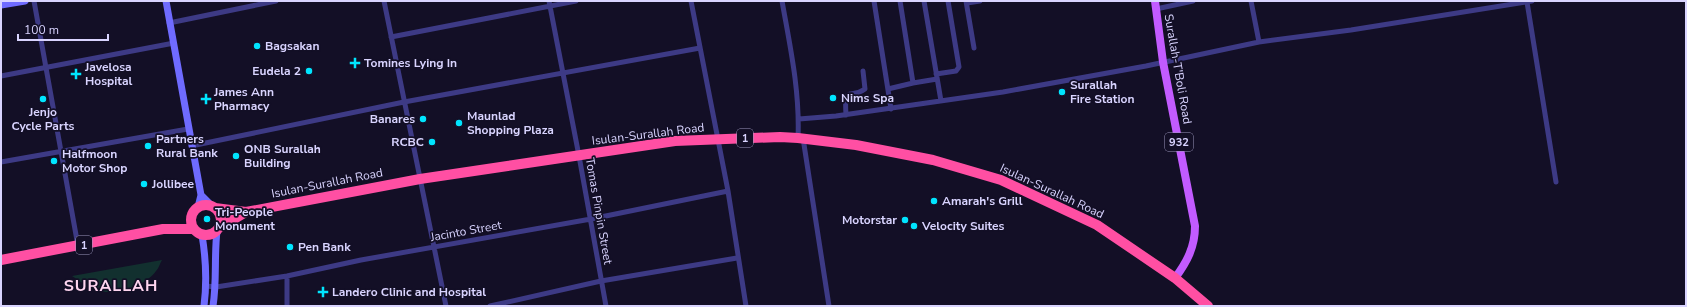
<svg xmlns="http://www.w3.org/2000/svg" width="1687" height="307" font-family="'Nunito Sans',sans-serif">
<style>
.green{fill:#12302f}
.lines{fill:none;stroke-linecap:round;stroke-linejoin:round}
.street{stroke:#3d3a85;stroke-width:5}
.secondary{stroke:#6f6bff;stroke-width:7}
.primary{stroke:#c25bff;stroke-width:8}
.highway{stroke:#ff4fa3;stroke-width:10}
.poi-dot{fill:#00e5ff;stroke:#130f26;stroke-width:1.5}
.labels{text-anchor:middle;stroke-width:3.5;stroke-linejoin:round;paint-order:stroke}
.shield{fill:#130f26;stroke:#9e99be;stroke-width:1}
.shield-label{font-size:11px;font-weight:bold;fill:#d9d4ff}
.poi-label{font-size:12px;font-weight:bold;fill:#d9d4ff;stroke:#130f26;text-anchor:start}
.street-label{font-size:12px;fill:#d9d4ff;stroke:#130f26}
.district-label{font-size:16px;font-weight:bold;letter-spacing:1px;fill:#ffd6f0;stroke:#130f26}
</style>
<rect width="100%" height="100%" fill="#130f26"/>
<!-- green -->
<path class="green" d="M162,260C160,263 159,268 156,271C146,285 122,293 106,292C93,290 82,283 72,276Z"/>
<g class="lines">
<!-- street -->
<path class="street" d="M34,1L78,246
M384,1L446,306
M549,1L579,156L606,306
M691,1L728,191L746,306
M782,1C790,46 800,91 798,138
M874,1L891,109
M900,1L913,83L937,79
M924,1L941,101
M966,1L974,48
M1251,1L1259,42
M1527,2L1556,182
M967,3L980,1
M1156,9L1193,1
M169,23L276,1
M391,37L576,1
M936,74L956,71L959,67L948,1
M1,76L174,43
M888,89L913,83
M846,115C844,84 849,100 865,89L863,71
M799,119L836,116L1003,92L1146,66L1259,42L1351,30L1532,1
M803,138L829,306
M191,146L404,102L700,48
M1,162L188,129
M206,286L216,287L287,276L361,260L591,219L728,191
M287,306V276
M490,306L601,281L737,258"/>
<!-- secondary -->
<path class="secondary" d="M166,1L201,195L198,207
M1,5L25,1
M201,195L211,205
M202,235C206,259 207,282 204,306
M213,306C217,281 214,256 217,231"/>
<!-- primary -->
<path class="primary" d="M1155,1L1163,62L1195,226C1195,247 1187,262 1175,278"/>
<!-- highway -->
<path class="highway" d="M191 220a15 15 0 1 1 30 0a15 15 0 1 1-30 0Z
M215,208L246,212L420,179L675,141L780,137L798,138L856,145L933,160L1001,180L1097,225L1175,278L1208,306
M219,228L246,212
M1,260L163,229H194"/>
</g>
<!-- markers -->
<g class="poi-dot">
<circle cx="257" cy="46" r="4"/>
<path d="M353 57h4v4h4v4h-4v4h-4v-4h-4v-4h4z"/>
<circle cx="309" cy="71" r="4"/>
<path d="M74 68h4v4h4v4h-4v4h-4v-4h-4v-4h4z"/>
<circle cx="1062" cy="92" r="4"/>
<circle cx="833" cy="98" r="4"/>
<circle cx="43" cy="99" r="4"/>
<path d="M204 93h4v4h4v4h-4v4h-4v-4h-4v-4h4z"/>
<circle cx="423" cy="119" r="4"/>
<circle cx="459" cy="123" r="4"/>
<circle cx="432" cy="142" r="4"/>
<circle cx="148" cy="146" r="4"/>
<circle cx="236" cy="156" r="4"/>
<circle cx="54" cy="161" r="4"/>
<circle cx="144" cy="184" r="4"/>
<circle cx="934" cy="201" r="4"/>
<circle cx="207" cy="219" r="4"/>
<circle cx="905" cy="220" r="4"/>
<circle cx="914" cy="226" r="4"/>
<circle cx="290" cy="247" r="4"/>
<path d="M321 286h4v4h4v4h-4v4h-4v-4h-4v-4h4z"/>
</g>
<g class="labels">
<!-- shield labels -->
<g class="shield">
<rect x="737" y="129" width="16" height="18" rx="3"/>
<rect x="1165" y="133" width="28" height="18" rx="3"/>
<rect x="76" y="236" width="16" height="18" rx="3"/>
</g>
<g class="shield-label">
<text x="745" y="142">1</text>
<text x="1179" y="146">932</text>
<text x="84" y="249">1</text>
</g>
<!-- poi labels -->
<g class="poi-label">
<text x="265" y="50">Bagsakan</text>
<text x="364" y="67">Tomines Lying In</text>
<text x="85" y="71">Javelosa<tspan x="85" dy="14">Hospital</tspan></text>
<text x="301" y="75" text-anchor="end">Eudela 2</text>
<text x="1070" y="89">Surallah<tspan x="1070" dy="14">Fire Station</tspan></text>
<text x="214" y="96">James Ann<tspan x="214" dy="14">Pharmacy</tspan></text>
<text x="841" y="102">Nims Spa</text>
<text x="43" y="116" text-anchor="middle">Jenjo<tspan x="43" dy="14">Cycle Parts</tspan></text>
<text x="467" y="120">Maunlad<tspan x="467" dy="14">Shopping Plaza</tspan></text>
<text x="415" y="123" text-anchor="end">Banares</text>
<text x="156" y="143">Partners<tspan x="156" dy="14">Rural Bank</tspan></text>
<text x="424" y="146" text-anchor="end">RCBC</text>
<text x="244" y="153">ONB Surallah<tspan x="244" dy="14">Building</tspan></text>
<text x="62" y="158">Halfmoon<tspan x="62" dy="14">Motor Shop</tspan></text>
<text x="152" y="188">Jollibee</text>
<text x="942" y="205">Amarah's Grill</text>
<text x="215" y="216">Tri-People<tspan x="215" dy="14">Monument</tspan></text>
<text x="897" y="224" text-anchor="end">Motorstar</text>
<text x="922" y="230">Velocity Suites</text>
<text x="298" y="251">Pen Bank</text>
<text x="332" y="296">Landero Clinic and Hospital</text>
</g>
<!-- street labels -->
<g class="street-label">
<text transform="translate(1178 69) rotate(80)" y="4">Surallah-T'Boli Road</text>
<text transform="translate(648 134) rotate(-7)" y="4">Isulan-Surallah Road</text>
<text transform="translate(327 183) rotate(-11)" y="4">Isulan-Surallah Road</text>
<text transform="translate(1052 191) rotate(25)" y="4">Isulan-Surallah Road</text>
<text transform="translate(599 211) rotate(80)" y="4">Tomas Pinpin Street</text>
<text transform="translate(466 231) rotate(-10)" y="4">Jacinto Street</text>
</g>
<!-- district labels -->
<g class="district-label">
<text x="111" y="291">SURALLAH</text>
</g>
</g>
<!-- border -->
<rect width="1687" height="307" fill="none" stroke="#d9d4ff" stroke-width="4"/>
<!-- scale -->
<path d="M18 34v6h90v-6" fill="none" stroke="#d9d4ff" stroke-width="2"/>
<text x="24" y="34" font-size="12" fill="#d9d4ff" stroke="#130f26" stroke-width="3" paint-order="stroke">100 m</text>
</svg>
